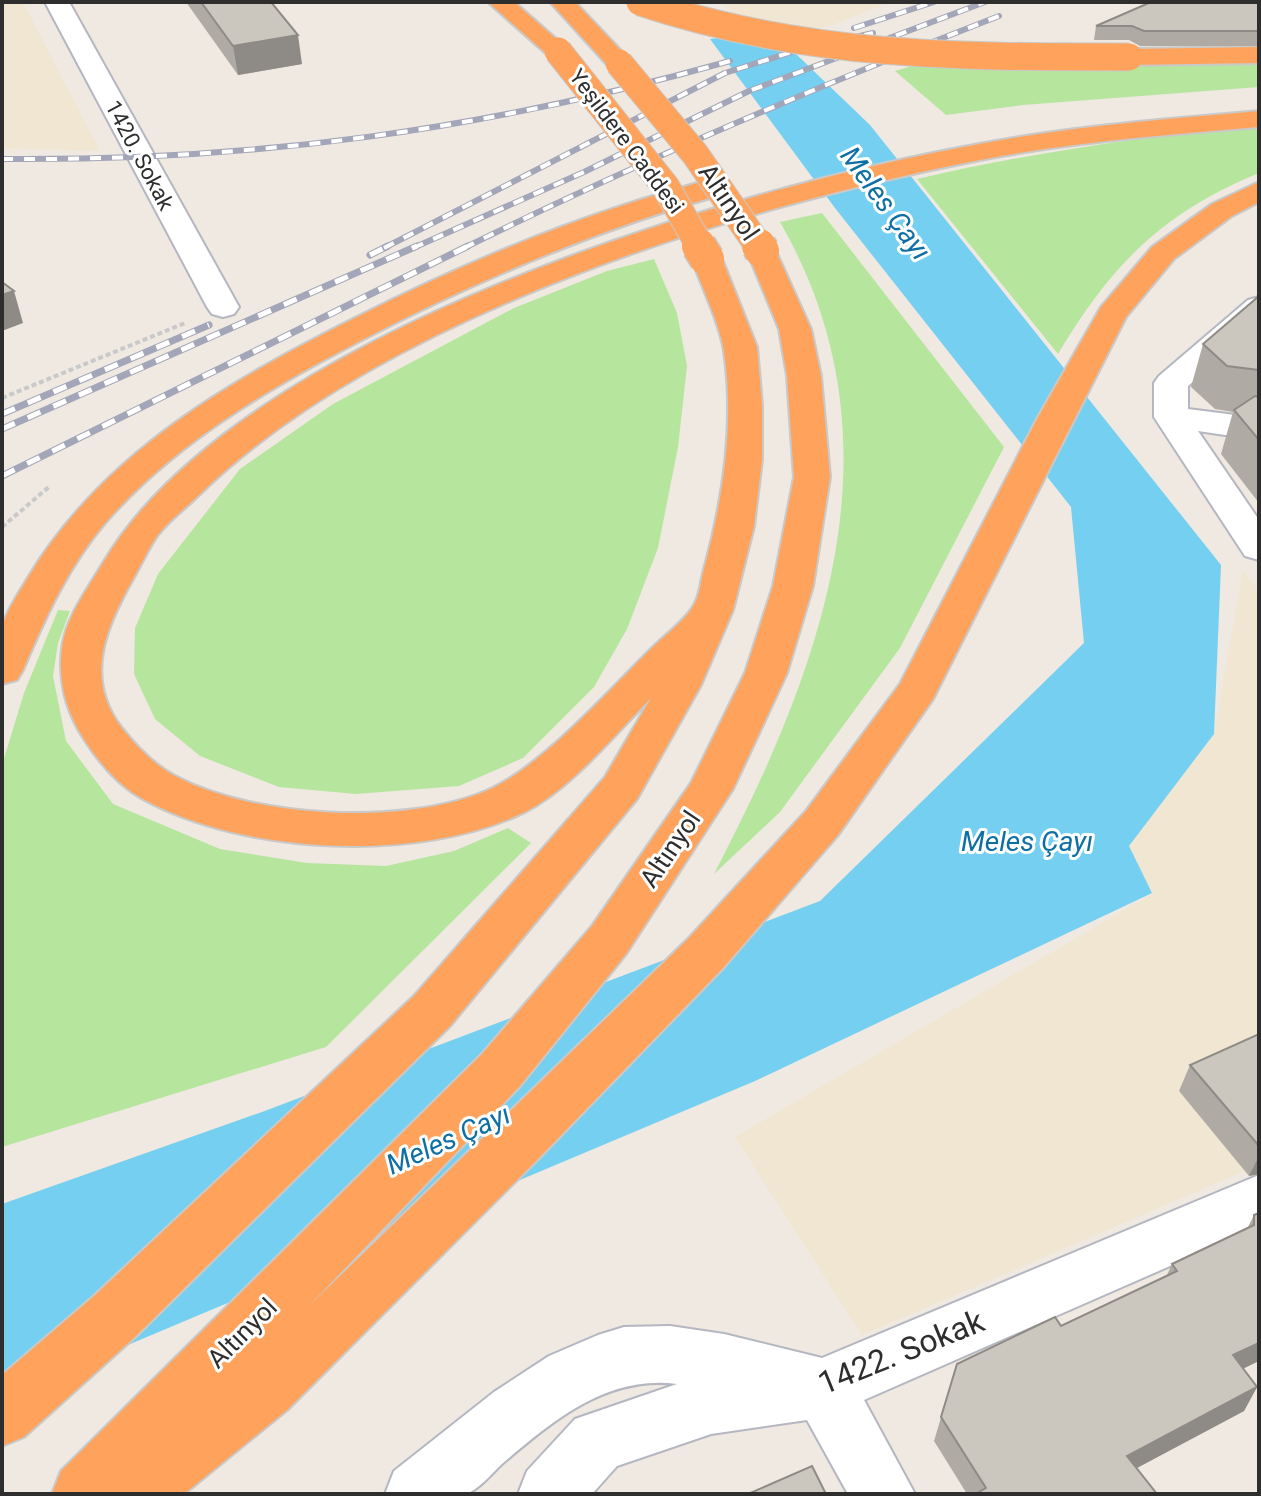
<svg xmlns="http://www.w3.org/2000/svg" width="1261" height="1496" font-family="Roboto,sans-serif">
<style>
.education{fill:#f0e6d1}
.green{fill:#b6e59e}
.water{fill:#75cff0}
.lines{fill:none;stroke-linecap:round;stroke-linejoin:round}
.minor-casing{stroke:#b4b7c1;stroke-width:4}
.highway-casing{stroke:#c9c9c9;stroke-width:4}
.path{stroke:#c9c9c9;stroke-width:4;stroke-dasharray:5 3;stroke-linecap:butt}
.minor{fill:#fff;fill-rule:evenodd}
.highway{fill:#ffa35c;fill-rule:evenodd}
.rail-far1-casing{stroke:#a3a6b8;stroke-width:6}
.rail-casing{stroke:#a3a6b8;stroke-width:7}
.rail-far1{stroke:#fff;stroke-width:4;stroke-dasharray:11;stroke-linecap:butt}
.rail{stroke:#fff;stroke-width:5;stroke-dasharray:14;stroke-linecap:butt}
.highway-bridge-far1-casing{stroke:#c9c9c9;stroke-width:29;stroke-linecap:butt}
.highway-bridge-casing{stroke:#c9c9c9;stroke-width:37;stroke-linecap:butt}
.highway-bridge-far1{stroke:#ffa35c;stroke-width:27}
.highway-bridge{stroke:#ffa35c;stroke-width:34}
.wall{fill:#afaba4}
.shaded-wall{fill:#8e8b86}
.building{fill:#cbc7bf;stroke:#8e8b86;stroke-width:2}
.labels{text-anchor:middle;stroke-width:6;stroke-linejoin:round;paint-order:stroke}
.far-street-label{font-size:22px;fill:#2e2e2e;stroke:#fff}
.street-label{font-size:26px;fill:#2e2e2e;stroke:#fff}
.water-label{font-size:28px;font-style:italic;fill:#0d6fa3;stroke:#fff}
.near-street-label{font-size:32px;fill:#2e2e2e;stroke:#fff}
</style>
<rect width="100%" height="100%" fill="#efe9e1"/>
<!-- education -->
<path class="education" d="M2,2H23L100,151L2,148Z
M722,2H890L827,27L773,30L737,17Z
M1243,570L1259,591V1165L862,1335L735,1137L1152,894L1128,847L1214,734Z"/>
<!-- green -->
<path class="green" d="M919,64L1259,65V87L1023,105L946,115L895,71Z
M1259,126V173C1162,213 1111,265 1058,354L917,179C1030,153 1143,136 1259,126Z
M822,213L1004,447L900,648L780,812L714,874C822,667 907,443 780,222Z
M654,259L677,313L687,366L678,447L658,548L627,629L594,687L523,758L459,786L356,794L279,787L200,756L155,719L134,674L135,628L158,574L240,469L333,404L514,308L607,271Z
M58,610L70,611L58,643L53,676L66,741L113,804L220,849L307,863L386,866L454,851L508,828L531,843L326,1047L2,1147V765L24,693Z"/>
<!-- water -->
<path class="water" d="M772,31L870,125L1221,565L1214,734L1129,846L1152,893L755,1081L2,1398V1204L262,1112L820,901L1084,643L1071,507L835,208L710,39Z"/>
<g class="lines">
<!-- minor casing -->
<g class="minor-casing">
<path id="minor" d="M45,2H69L239,307L234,314L223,317L212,314L207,307Z
M1259,297V324L1188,386V409L1259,418V440L1198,431L1259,520V560L1245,556L1154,417V383L1159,376L1248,300Z
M1259,1175V1227L864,1400L915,1494H848L807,1420L711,1434L617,1466L592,1494H518L527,1471L575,1419L677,1384C607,1375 554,1420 503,1463C493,1472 478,1491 465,1494C442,1496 409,1494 385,1494L394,1471L494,1392L549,1356L598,1335L624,1327L670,1326L724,1334L822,1358Z"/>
</g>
<!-- highway casing -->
<g class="highway-casing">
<path id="highway" d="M488,2H514L570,51L558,58L549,56Z
M550,2H575L628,58L632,63L628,68H610Z
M1259,47V63L1129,65L1116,57L1129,49Z
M1259,111V127C1166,135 1072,142 980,160C732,208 384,316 201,493C187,507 169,520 157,536C148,549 141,565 133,579C107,625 83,677 121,727C135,745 154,765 175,776C253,818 404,826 486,791C541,768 608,691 652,648C665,635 686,620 694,605C700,595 701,580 704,569C723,500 735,424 724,351C719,321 702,288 692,259L696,252H718L722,259L757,347L762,405V460L754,526L733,610L701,685L637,799L450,1026L136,1336L24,1437L2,1446V1375L94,1296L414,996L605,777L651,698C613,736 573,787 525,812C420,863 245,855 143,799C119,786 98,761 84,739C66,711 58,682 62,648C66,617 87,590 103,563C239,333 732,188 985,143C1075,126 1167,119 1259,111Z
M717,178L727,181L731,187L727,193C599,229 479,279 362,340C269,388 175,443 106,522C69,565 45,618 23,670L17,680L2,684C2,666 0,640 3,624C9,607 20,591 29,576C106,449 238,376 367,312C479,256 595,209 717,178Z
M1259,182V202L1232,216L1174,259L1126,317L933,699L838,835L723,968L537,1160L287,1410L184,1494H52L61,1471L482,1054L592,926L691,783L745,673L773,586L794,477L787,376L779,329L747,251L751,245H773L811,329L821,376L830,477L813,586L787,673L733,789L626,954L520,1086L308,1307L687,940L806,811L900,684L1037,419L1101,307L1152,247L1212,204Z"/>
</g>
<!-- path -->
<path class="path" d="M2,398L185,323
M2,527L50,486"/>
<!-- minor -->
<use href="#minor" class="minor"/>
<!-- highway -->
<use href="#highway" class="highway"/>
<!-- rail-far1 casing -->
<g class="rail-far1-casing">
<path id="rail-far1" d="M854,28L934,2
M2,159C257,161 484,130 730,61
M384,248L725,73L798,50L873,33
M413,248L584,172L749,91L985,2
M464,248C638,162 818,86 999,16"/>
</g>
<!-- rail casing -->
<g class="rail-casing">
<path id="rail" d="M370,255L388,246
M2,414L209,325
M2,429L417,246
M2,476L468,246"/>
</g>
<!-- rail-far1 -->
<use href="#rail-far1" class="rail-far1"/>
<!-- rail -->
<use href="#rail" class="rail"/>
<!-- highway-bridge-far1 casing -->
<g class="highway-bridge-far1-casing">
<path id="highway-bridge-far1" d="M640,2C805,57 957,57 1129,57
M558,51L666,187L701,248
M619,63L695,154L760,248"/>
</g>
<!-- highway-bridge casing -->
<g class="highway-bridge-casing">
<path id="highway-bridge" d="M699,246L707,259
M759,246L762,251"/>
</g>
<!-- highway-bridge-far1 -->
<use href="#highway-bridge-far1" class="highway-bridge-far1"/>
<!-- highway-bridge -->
<use href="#highway-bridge" class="highway-bridge"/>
</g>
<!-- wall -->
<path class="wall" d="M186,2H271L302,64L238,75Z
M1259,2V46H1140L1129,40H1094L1096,26Z
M1259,296V503L1221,454L1233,412L1215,409L1191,387L1203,344Z
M1259,1034V1174L1249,1176L1179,1091L1190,1065Z
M1254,1215L1243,1368L1257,1387L1244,1411L1137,1468L1157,1494H967L934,1441L957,1364L1061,1326L1166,1277L1172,1264L1248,1227Z"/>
<!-- shaded-wall -->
<path class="shaded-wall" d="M298,35L302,64L238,75L233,46Z
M14,291L23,323L2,331V295Z
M1259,1156V1174L1249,1176Z
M1259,1343V1361L1220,1380L1233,1355Z
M1257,1387L1244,1411L1116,1479L1127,1456Z"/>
<!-- building -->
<path class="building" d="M201,2H271L298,35L233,46Z
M1151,2H1259V31H1144L1132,26H1096Z
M2,282L14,291L2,295Z
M1259,296V370L1227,366L1203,344Z
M1255,396L1259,397V440L1234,410Z
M1259,1034V1146L1190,1065Z
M1259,1213V1343L1233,1355L1257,1387L1127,1456L1157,1494H980L979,1492L986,1488L941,1417L957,1364L1055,1317L1061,1326L1177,1271L1172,1264L1254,1225V1215Z
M812,1466L826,1494H748Z"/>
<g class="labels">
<!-- far-street labels -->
<g class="far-street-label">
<text transform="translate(627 141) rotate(53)" y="8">Yeşildere Caddesi</text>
<text transform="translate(140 155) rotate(62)" y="8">1420. Sokak</text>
</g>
<!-- street labels -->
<g class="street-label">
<text transform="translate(729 202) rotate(56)" y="9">Altınyol</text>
<text transform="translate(670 849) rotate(-56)" y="9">Altınyol</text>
<text transform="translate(242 1333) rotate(-45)" y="9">Altınyol</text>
</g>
<!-- water labels -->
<g class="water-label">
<text transform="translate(886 203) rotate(54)" y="10">Meles Çayı</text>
<text x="1027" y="851">Meles Çayı</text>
<text transform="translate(448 1139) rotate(-24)" y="10">Meles Çayı</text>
</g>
<!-- near-street labels -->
<g class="near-street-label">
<text transform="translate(901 1352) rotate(-22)" y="11">1422. Sokak</text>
</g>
</g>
<!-- border -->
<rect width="1261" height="1496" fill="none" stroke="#2e2e2e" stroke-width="8"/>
</svg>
